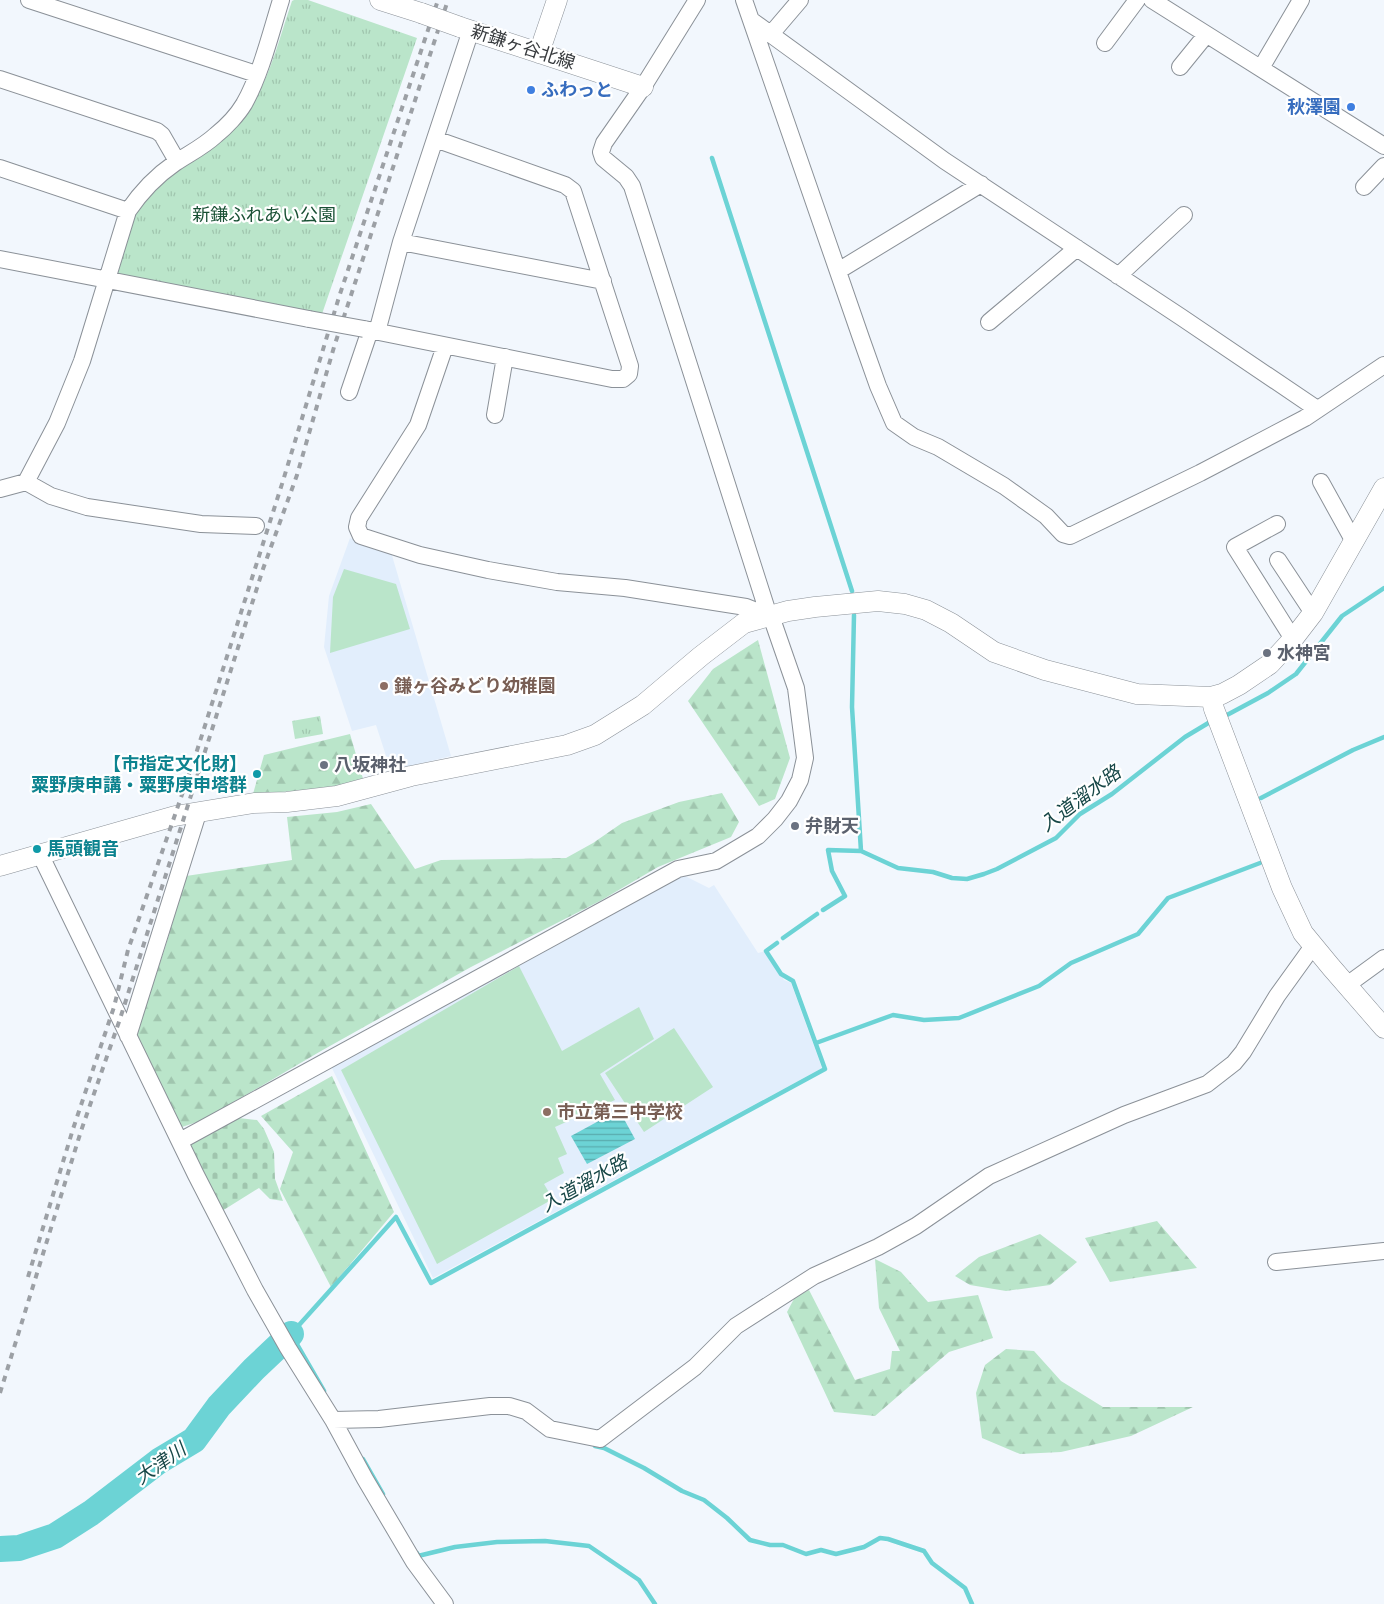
<svg xmlns="http://www.w3.org/2000/svg" width="1384" height="1604" font-family="'Fira Sans Condensed','Noto Sans JP',sans-serif">
<style>
.built{fill:#e2eefc}
.grass{fill:url(#grass-tufts)}
.forest{fill:url(#forest-firs)}
.cemetery{fill:url(#cemetery-stones)}
.pitch{fill:#bae5ca}
.water{fill:url(#water-rules)}
.lines{fill:none;stroke-linecap:round;stroke-linejoin:round}
.stream{stroke:#6cd3d5;stroke-width:4.5}
.river{stroke:#6cd3d5;stroke-width:26}
.minor-casing{stroke:#8b9198;stroke-width:18}
.tertiary-casing{stroke:#8b9198;stroke-width:21}
.minor{stroke:#fff;stroke-width:16}
.tertiary{stroke:#fff;stroke-width:20}
.rail{stroke:#9ca0a5;stroke-width:4;stroke-dasharray:6 6;stroke-linecap:butt}
.minor-bridge-casing{stroke:#8b9198;stroke-width:18;stroke-linecap:butt}
.tertiary-bridge-casing{stroke:#8b9198;stroke-width:21;stroke-linecap:butt}
.minor-bridge{stroke:#fff;stroke-width:16}
.tertiary-bridge{stroke:#fff;stroke-width:20}
.shop-dot{fill:#3f7fe0;stroke:#fff;stroke-width:2}
.worship-dot{fill:#6b7280;stroke:#fff;stroke-width:2}
.education-dot{fill:#8d6e63;stroke:#fff;stroke-width:2}
.culture-dot{fill:#0f9aa8;stroke:#fff;stroke-width:2}
.labels{text-anchor:middle;stroke-width:4.5;stroke-linejoin:round;paint-order:stroke}
.street-label{font-size:18px;fill:#373a3d;stroke:#fff}
.shop-label{font-size:18px;font-weight:bold;fill:#366cbe;stroke:#fff;text-anchor:start}
.park-label{font-size:18px;fill:#195034;stroke:#fff}
.worship-label{font-size:18px;font-weight:bold;fill:#5b616d;stroke:#fff;text-anchor:start}
.education-label{font-size:18px;font-weight:bold;fill:#785e54;stroke:#fff;text-anchor:start}
.culture-label{font-size:18px;font-weight:bold;fill:#0d838f;stroke:#fff;text-anchor:end}
.water-label{font-size:19px;font-style:italic;fill:#174747;stroke:#fff}
</style>
<defs>
<pattern id="grass-tufts" width="24" height="20" patternUnits="userSpaceOnUse" patternTransform="scale(1.25)"><rect width="24" height="20" fill="#bae5ca"/><path d="M3 7l-1-3M5 7V3M7 7l1-3M15 17l-1-3M17 17v-4M19 17l1-3" fill="none" stroke="#a0c5ae"/></pattern>
<pattern id="forest-firs" width="22" height="20" patternUnits="userSpaceOnUse" patternTransform="scale(1.25)"><rect width="22" height="20" fill="#bae5ca"/><path d="M5 1l3.5 6h-7zM16 11l3.5 6h-7z" fill="#a0c5ae"/></pattern>
<pattern id="cemetery-stones" width="16" height="16" patternUnits="userSpaceOnUse" patternTransform="scale(1.25)"><rect width="16" height="16" fill="#bae5ca"/><path d="M2 7V4a2 2 0 0 1 4 0v3zM10 15v-3a2 2 0 0 1 4 0v3z" fill="#a0c5ae"/></pattern>
<pattern id="water-rules" width="6" height="5" patternUnits="userSpaceOnUse" patternTransform="scale(1.25)"><rect width="6" height="5" fill="#6cd3d5"/><path d="M0 2.5h6" fill="none" stroke="#5aacae"/></pattern>
</defs>
<rect width="100%" height="100%" fill="#f2f7fd"/>
<!-- built -->
<path class="built" d="M350,538L391,552L451,756L391,771L376,725L352,731L324,647L329,596Z
M679,873L709,888L714,885L758,953L766,951L784,980L791,983L822,1068L433,1278L330,1064Z"/>
<!-- grass -->
<path class="grass" d="M294,0H308L417,38L322,314L124,277L116,272L128,222L144,196L241,121C268,87 278,42 292,1Z
M320,716L323,734L295,739L292,721Z"/>
<!-- forest -->
<path class="forest" d="M758,640L790,758L775,799L759,806L688,701L713,669Z
M350,734L364,782L308,790L253,794L264,755Z
M722,793L739,822L731,837L658,867L600,901L471,967L321,1051L203,1120L182,1127L136,1033L165,948L186,876L292,860L287,817L337,812L371,804L415,869L441,860L566,858L593,843L622,823L679,802Z
M332,1076L394,1212L331,1287L280,1189L293,1152L261,1116Z
M1157,1221L1197,1268L1110,1282L1085,1238Z
M1040,1234L1077,1262L1050,1285L1006,1291L970,1285L955,1276L979,1257Z
M875,1259L901,1272L928,1302L978,1295L993,1338L949,1352L875,1416L834,1412L787,1312L795,1297L809,1290L855,1380L890,1369L892,1351H900L879,1308Z
M1006,1349L1034,1351L1061,1381L1103,1407H1193L1131,1436L1061,1452L1020,1454L982,1438L976,1393L985,1365Z"/>
<!-- cemetery -->
<path class="cemetery" d="M230,1117L257,1120L264,1129L274,1152L275,1179L283,1201L270,1199L259,1188L222,1211L187,1142Z"/>
<!-- pitch -->
<path class="pitch" d="M344,569L396,584L410,629L330,653L333,597Z
M519,966L562,1051L639,1007L654,1039L600,1074L615,1100L555,1127L567,1154L558,1158L564,1173L544,1184L553,1199L437,1264L341,1070Z
M674,1028L713,1087L644,1132L605,1073Z"/>
<!-- water -->
<path class="water" d="M619,1110L635,1139L587,1164L571,1136Z"/>
<g class="lines">
<!-- stream -->
<path class="stream" d="M712,158L852,591
M854,615L852,707L861,851
M1227,715L1268,693L1296,674L1342,616L1384,588
M1261,798L1353,750L1384,737
M823,910L845,896L832,871L828,850L861,851L898,868L933,872L952,878L967,879L984,874L997,869L1056,838L1080,814L1112,794L1185,737L1210,722
M783,938L817,914
M816,1043L893,1015L924,1020L959,1018L1039,986L1071,963L1138,934L1168,898L1260,863
M324,1391L291,1334L396,1217L431,1283L825,1069L793,981L781,974L766,951L777,943
M595,1446L604,1448L644,1468L682,1491L704,1500L727,1518L750,1540L770,1545H783L806,1554L821,1550L836,1554L864,1547L880,1538L888,1539L924,1551L932,1563L965,1588L972,1604
M363,1459L383,1494
M417,1553L418,1556L455,1547L497,1542L545,1541L589,1546L639,1580L655,1604"/>
<!-- river -->
<path class="river" d="M0,1549L19,1548L55,1536L91,1513L159,1461L194,1440L219,1406L254,1369L291,1334"/>
<!-- minor casing -->
<g class="minor-casing">
<path id="minor" d="M29,0L256,74
M697,0L643,87L604,143L601,152L603,158L626,177L632,186L769,616
M744,0L861,338L878,386L894,423L914,437L938,447L1004,486L1046,516L1063,534L1070,536L1200,473L1305,418L1384,365
M1152,0L1384,146
M751,20L945,161L1181,317L1317,409
M771,34L800,0
M1105,43L1137,0
M1180,67L1206,35
M1261,68L1301,0
M0,79L157,131L162,135L177,161
M0,168L128,211
M1364,187L1384,166
M401,242L603,281
M0,259L309,319
M838,271L981,184
M1118,276L1184,215
M989,322L1077,248
M364,329L612,379H623L629,374L630,366L573,191L565,185L435,139
M377,332L401,242L471,30
M445,346L418,425L359,518L357,527L361,536L420,555L488,570L557,582L625,588L746,607L769,616
M349,392L370,330
M495,415L505,357
M26,482L57,423L82,361L128,211C141,192 156,176 175,163C190,153 203,147 216,135C226,127 238,114 244,104C261,74 271,32 281,0
M1321,482L1353,540
M0,489L26,482L51,496L87,507L201,524L256,526
M1277,524L1235,547L1293,639
M1278,560L1313,613
M40,854L196,1175L255,1290L288,1348L333,1420L365,1479L414,1562L445,1604
M1347,985L1384,958
M128,1036L198,813
M180,1141L678,869L716,861L758,836L775,819L789,801L800,780L805,758L796,688L771,616
M1276,1262L1384,1251
M333,1420L379,1419L490,1406H509L526,1411L550,1429L600,1439L695,1367L736,1326L814,1276L878,1247L916,1226L989,1176L1124,1115L1207,1084L1234,1063L1243,1052L1277,996L1313,946"/>
</g>
<!-- tertiary casing -->
<g class="tertiary-casing">
<path id="tertiary" d="M380,0L421,13
M460,27L643,87
M539,53L557,0
M1211,697L1214,709L1282,888L1303,933L1331,967L1384,1028
M0,866L175,816L254,803L287,802L337,796L411,776L567,745L595,735L643,705L701,656L744,623L788,611L815,607L878,601L905,604L926,610L951,623L994,652L1045,670L1137,694L1211,697L1222,694L1239,685L1270,664L1293,639L1313,613L1384,488"/>
</g>
<!-- minor -->
<use href="#minor" class="minor"/>
<!-- tertiary -->
<use href="#tertiary" class="tertiary"/>
<!-- rail -->
<path class="rail" d="M28,1277L73,1129L114,1007L128,950L194,760L282,484L339,297L438,0
M0,1393L81,1131L120,1019L263,569L297,475L334,347L448,0"/>
<!-- minor-bridge casing -->
<g class="minor-bridge-casing">
<path id="minor-bridge" d="M309,319L364,329"/>
</g>
<!-- tertiary-bridge casing -->
<g class="tertiary-bridge-casing">
<path id="tertiary-bridge" d="M421,13L460,27"/>
</g>
<!-- minor-bridge -->
<use href="#minor-bridge" class="minor-bridge"/>
<!-- tertiary-bridge -->
<use href="#tertiary-bridge" class="tertiary-bridge"/>
</g>
<!-- markers -->
<g class="shop-dot">
<circle cx="531" cy="90" r="5"/>
<circle cx="1351" cy="107" r="5"/>
</g>
<g class="worship-dot">
<circle cx="1267" cy="653" r="5"/>
<circle cx="324" cy="765" r="5"/>
<circle cx="795" cy="826" r="5"/>
</g>
<g class="education-dot">
<circle cx="384" cy="686" r="5"/>
<circle cx="547" cy="1112" r="5"/>
</g>
<g class="culture-dot">
<circle cx="257" cy="774" r="5"/>
<circle cx="37" cy="849" r="5"/>
</g>
<g class="labels">
<!-- street labels -->
<g class="street-label">
<text transform="translate(523 47) rotate(18)" y="6">新鎌ヶ谷北線</text>
</g>
<!-- shop labels -->
<g class="shop-label">
<text x="541" y="96">ふわっと</text>
<text x="1341" y="113" text-anchor="end">秋澤園</text>
</g>
<!-- park labels -->
<g class="park-label">
<text x="264" y="221">新鎌ふれあい公園</text>
</g>
<!-- worship labels -->
<g class="worship-label">
<text x="1277" y="659">水神宮</text>
<text x="334" y="771">八坂神社</text>
<text x="805" y="832">弁財天</text>
</g>
<!-- education labels -->
<g class="education-label">
<text x="394" y="692">鎌ヶ谷みどり幼稚園</text>
<text x="557" y="1118">市立第三中学校</text>
</g>
<!-- culture labels -->
<g class="culture-label">
<text x="247" y="770">【市指定文化財】<tspan x="247" dy="21">粟野庚申講・粟野庚申塔群</tspan></text>
<text x="47" y="855" text-anchor="start">馬頭観音</text>
</g>
<!-- water labels -->
<g class="water-label">
<text transform="translate(1080 798) rotate(-37)" y="7">入道溜水路</text>
<text transform="translate(584 1183) rotate(-29)" y="7">入道溜水路</text>
<text transform="translate(160 1463) rotate(-35)" y="7">大津川</text>
</g>
</g>
</svg>
